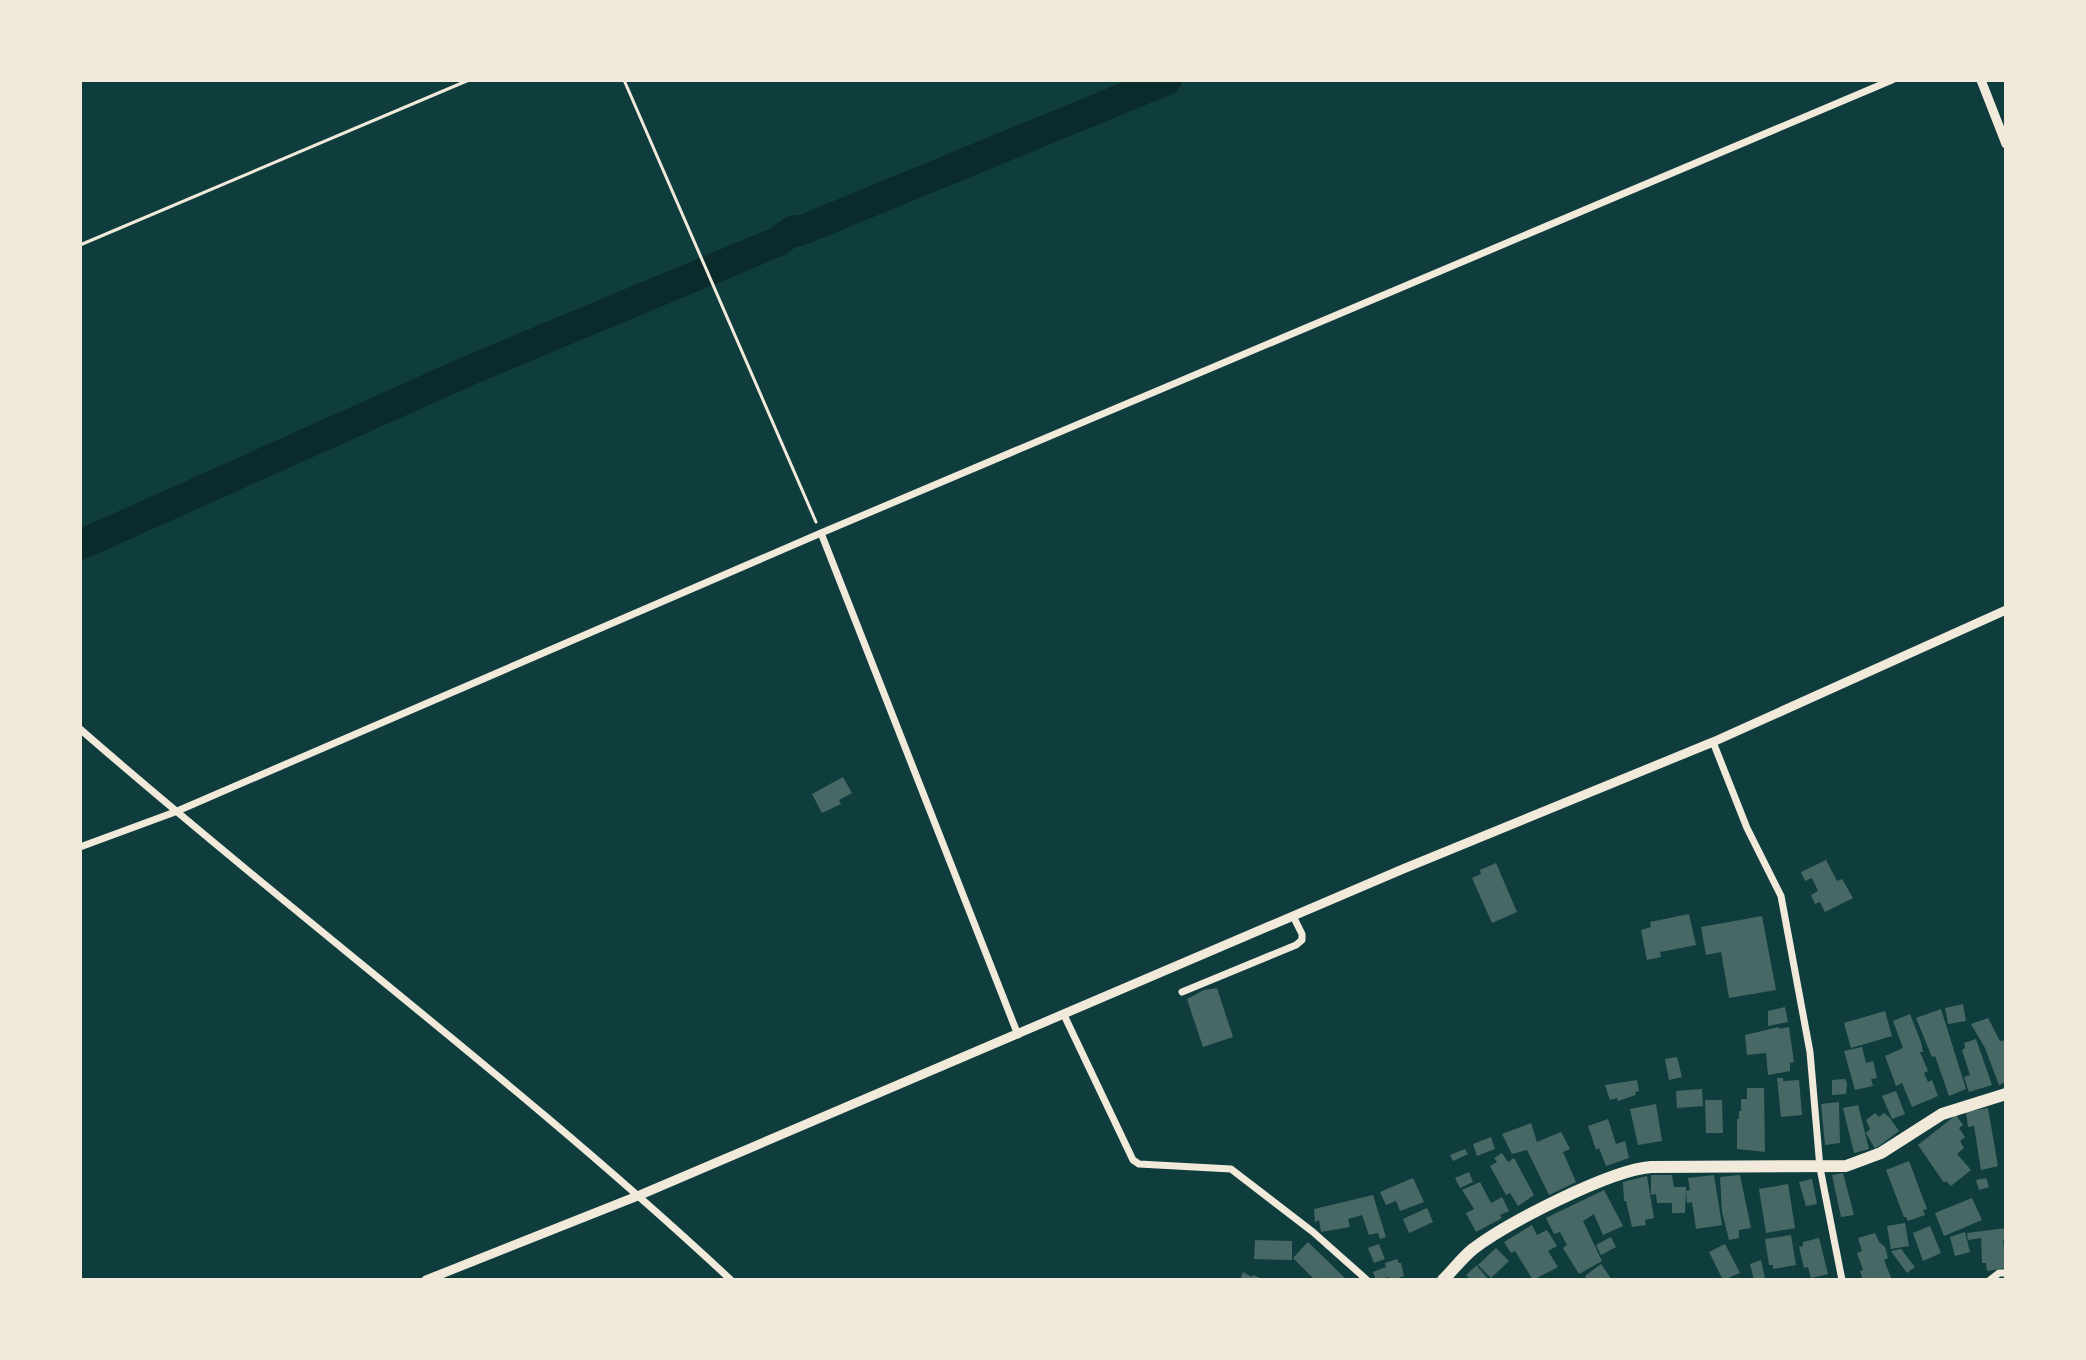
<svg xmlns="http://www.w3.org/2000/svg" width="2086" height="1360" font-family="Signika,sans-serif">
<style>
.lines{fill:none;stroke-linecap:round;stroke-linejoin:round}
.river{stroke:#0a2a2b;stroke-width:30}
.building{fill:#486865}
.path{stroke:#f1e9da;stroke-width:3}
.minor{stroke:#f1e9da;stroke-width:7}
.tertiary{stroke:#f1e9da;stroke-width:9}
.trunk{stroke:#f1e9da;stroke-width:12}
</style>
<rect width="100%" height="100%" fill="#0f3d3e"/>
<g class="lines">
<!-- river -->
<path class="river" d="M80,545L468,371L777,242L794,230L800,231L1167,80"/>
</g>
<!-- building -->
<path class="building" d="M843,777L852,793L839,800L841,804L822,813L812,794Z
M1826,860L1837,881L1842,879L1853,898L1825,912L1820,902L1815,904L1811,895L1818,891L1812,878L1805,881L1801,872Z
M1496,863L1517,912L1492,923L1472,878L1481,874L1480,870Z
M1689,914L1696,945L1660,952L1661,957L1647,960L1641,930L1651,927L1650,922Z
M1762,916L1776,990L1729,998L1721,952L1706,955L1701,927Z
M1217,988L1233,1037L1203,1047L1187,999L1204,990Z
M1963,1004L1966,1021L1948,1024L1945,1008Z
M1785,1007L1788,1022L1768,1026V1011Z
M1941,1009L1966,1089L1949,1096L1935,1056L1932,1057L1916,1018Z
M1885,1011L1892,1036L1851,1048L1844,1023Z
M1910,1014L1921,1042L1923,1052H1920L1928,1071L1924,1073L1928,1082L1932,1080L1938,1096L1912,1107L1902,1083L1896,1086L1885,1056L1903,1048L1893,1021Z
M1988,1018L2000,1041L2006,1040V1082L1999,1085L1985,1048L1971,1024Z
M1779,1027V1029L1789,1027L1794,1062L1790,1063V1071L1768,1075L1766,1053L1747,1055L1745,1035Z
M1976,1039L1992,1085L1969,1092L1964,1077L1970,1075L1962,1050L1965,1048L1964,1043Z
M1862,1047L1866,1063L1873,1061L1877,1078L1871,1079L1873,1086L1855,1090L1844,1051Z
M1677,1057L1682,1077L1669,1080L1665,1059Z
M1777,1078H1783V1081L1799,1080L1802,1115L1781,1117Z
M1845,1079L1847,1083L1846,1094L1832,1095V1080Z
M1637,1080L1639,1091L1635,1092L1636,1095L1618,1101L1617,1098L1610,1100L1605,1085Z
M1747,1088H1764L1765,1152L1737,1149V1119H1739V1111H1741V1099H1747Z
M1702,1089L1703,1106L1677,1108L1676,1091Z
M1896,1091L1905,1114L1892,1119L1882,1096Z
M1705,1100H1722L1723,1133H1706Z
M1839,1102L1840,1143L1825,1145L1821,1104Z
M1656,1104L1662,1141L1638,1145L1630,1109Z
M1858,1105L1869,1149L1854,1153L1843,1108Z
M1988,1108L1998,1166L1981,1170L1974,1126L1968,1127L1966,1112Z
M1875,1113L1879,1117L1884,1113L1889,1117L1899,1131L1875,1149L1866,1133L1870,1129L1866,1120Z
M1956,1115L1963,1125L1959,1128L1965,1137L1960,1141L1964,1148L1957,1154L1971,1170L1951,1186L1946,1181L1944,1183L1918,1145Z
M1608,1119L1616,1144L1625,1141L1629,1158L1606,1166L1599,1148L1596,1150L1588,1126Z
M1531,1123L1537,1142L1561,1132L1570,1149L1563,1152L1576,1182L1549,1195L1527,1150L1512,1154L1502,1134Z
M1491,1137L1495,1149L1477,1156L1473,1144Z
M1465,1149L1468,1154L1453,1161L1450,1155Z
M1502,1153L1508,1162L1514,1158L1534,1195L1518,1206L1510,1193L1506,1195L1490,1166L1497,1162L1494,1158Z
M1909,1161L1927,1209L1923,1210L1925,1215L1908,1221L1906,1217H1904L1886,1170Z
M1469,1172L1473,1182L1460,1188L1455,1178Z
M1843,1173L1854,1215L1841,1217L1832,1175Z
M1651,1175H1672L1674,1187H1686V1191L1690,1190L1688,1178L1714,1175L1722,1225L1696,1229L1692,1202L1687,1203L1686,1191L1685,1213H1672V1203H1657L1656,1194L1651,1195Z
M1740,1175L1751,1228L1739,1230V1238L1729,1240L1722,1212L1720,1177Z
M1647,1176L1654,1218L1645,1220L1646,1225L1632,1227L1626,1201H1624L1623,1182Z
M1413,1178L1424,1202L1400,1211L1396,1201L1386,1205L1380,1192Z
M1986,1178L1989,1187L1979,1190L1976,1180Z
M1812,1179L1817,1204L1806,1206L1799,1182Z
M1480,1182L1491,1203L1502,1197L1509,1211L1500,1215L1502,1218L1476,1232L1466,1213L1474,1209L1462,1190Z
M1788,1184L1795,1228L1766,1233L1759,1189Z
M1604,1190L1623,1226L1603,1235L1594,1214L1583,1221L1602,1261L1579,1274L1563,1248L1567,1245L1560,1232L1554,1234L1546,1218Z
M1373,1195L1386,1237L1380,1239L1378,1233L1369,1235L1362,1215L1348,1219L1350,1227L1321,1232L1319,1220L1315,1222L1314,1209Z
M1972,1198L1982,1220L1944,1236L1935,1213Z
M1427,1208L1433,1222L1409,1233L1403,1219Z
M1905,1223L1909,1246L1891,1249L1887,1226Z
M1532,1225L1537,1235L1547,1230L1557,1246L1548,1251L1558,1267L1533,1280L1515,1251L1511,1253L1504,1242Z
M1930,1226L1941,1253L1923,1261L1913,1233Z
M2006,1228V1239L2003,1240L2006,1268L1987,1271L1986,1263H1982L1981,1238L1968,1240L1967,1233Z
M1965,1232L1970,1252L1955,1256L1950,1237Z
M1875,1233L1879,1242L1885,1247L1888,1258L1884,1260L1892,1280H1863L1860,1271L1863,1270L1857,1253L1862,1251L1858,1238Z
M1791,1235L1796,1265L1773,1269V1265H1769L1765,1239Z
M1611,1237L1616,1247L1601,1255L1596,1245Z
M1819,1238L1828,1274L1811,1278L1808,1267L1804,1268L1799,1247L1803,1246V1242Z
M1255,1240L1292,1241V1260L1254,1259Z
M1308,1242L1347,1280H1315L1293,1258Z
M1379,1244L1385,1259L1374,1263L1368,1248Z
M1725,1244L1740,1273L1723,1280L1709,1252Z
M1496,1248L1509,1261L1491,1278L1478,1265Z
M1901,1249L1915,1267L1907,1273L1891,1251Z
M1397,1259L1399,1263H1401L1404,1276L1393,1280L1388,1277L1376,1280L1373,1272L1386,1267L1385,1263Z
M1761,1260L1765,1278L1754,1280L1750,1264Z
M1601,1264L1612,1280H1588L1585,1276Z
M1477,1265L1478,1267L1489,1280H1471L1466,1275Z
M1243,1272L1252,1277L1253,1275L1265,1280H1240Z"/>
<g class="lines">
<!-- path -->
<path class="path" d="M624,80L816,522
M80,245L469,80"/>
<!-- minor -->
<path class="minor" d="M821,533L1018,1035
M80,729C294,916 523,1086 731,1280
M1713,742L1747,828L1781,896L1810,1052L1820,1168L1842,1280
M80,847L175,812L821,533L1892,80
M1182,992L1296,945L1302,940V934L1293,916
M1064,1015L1133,1160L1139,1164L1231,1169L1313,1232L1367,1280
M1990,1280L1999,1273H2006"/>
<!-- tertiary -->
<path class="tertiary" d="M1981,80L2006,144
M426,1280L640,1195L1403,869L1713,742L2006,610"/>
<!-- trunk -->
<path class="trunk" d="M1443,1280C1453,1270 1462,1258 1473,1249C1507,1223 1610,1170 1651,1167L1846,1166L1881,1153L1942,1114L2006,1094"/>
</g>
<!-- border -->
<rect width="2086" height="1360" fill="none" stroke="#f1e9da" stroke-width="164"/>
</svg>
